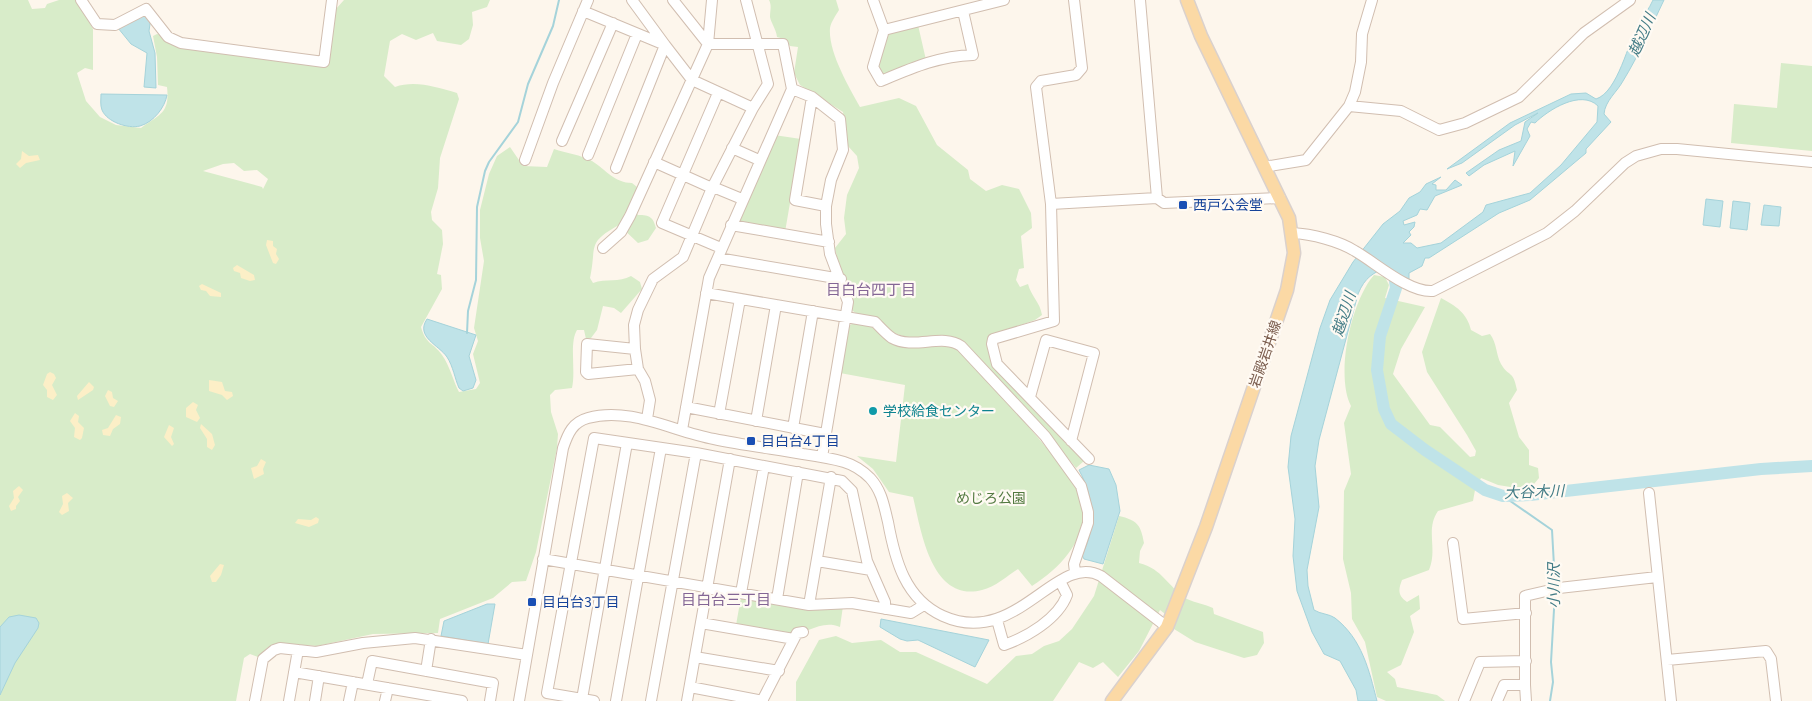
<svg xmlns="http://www.w3.org/2000/svg" width="1812" height="701" font-family="Figtree,'Noto Sans JP',sans-serif">
<style>
.green{fill:#d8ecc9;fill-rule:evenodd}
.sand{fill:#fcefc7}
.water{fill:#bfe3e8;stroke:#a5d3da}
.lines{fill:none;stroke-linecap:round;stroke-linejoin:round}
.stream{stroke:#a5d3da;stroke-width:2}
.river{stroke:#bfe3e8;stroke-width:12}
.minor-casing{stroke:#d1beb0;stroke-width:12}
.major-casing{stroke:#dad1cd;stroke-width:15}
.minor{stroke:#fff;stroke-width:10}
.major{stroke:#fbd9a5;stroke-width:12}
.transit-dot{fill:#1a4fb4;stroke:#fffaf3;stroke-width:2}
.culture-dot{fill:#0f9aa8;stroke:#fffaf3;stroke-width:2}
.labels{text-anchor:middle;stroke-width:4.5;stroke-linejoin:round;paint-order:stroke}
.transit-label{font-size:14px;fill:#164399;stroke:#fffaf3;text-anchor:start}
.street-label{font-size:14px;fill:#7a5c4d;stroke:#fffaf3}
.culture-label{font-size:14px;fill:#0d838f;stroke:#fffaf3;text-anchor:start}
.park-label{font-size:14px;fill:#537a41;stroke:#fffaf3}
.water-label{font-size:15px;font-style:italic;fill:#437c86;stroke:#fffaf3}
.neighbourhood-label{font-size:15px;fill:#846695;stroke:#fffaf3}
</style>
<rect width="100%" height="100%" fill="#fdf6ec"/>
<!-- green -->
<path class="green" d="M0,0H28L32,9L45,8L47,4L59,0H77L93,29V70L85,68L77,73L86,101L100,117L116,125L141,128C160,114 170,113 167,87L158,85L157,57L153,36L157,34L325,66L335,10L344,0H490L487,7L472,12L473,25L469,39L461,45L437,41L433,33L416,40L402,34L390,41L384,76L395,87C415,80 436,87 457,93L459,99L440,158L438,188L431,212L432,220L442,230L443,244L437,274L441,275L442,289L421,327C426,345 433,342 442,355C450,366 453,381 459,392L476,389L480,383L473,354L478,341L474,328L484,261L480,238V210L489,174L497,156L510,147L523,166L547,167L554,149C566,153 581,155 592,161C606,170 615,183 632,183L637,187L632,208L638,215C650,215 653,217 656,228L648,240L638,243L619,225C586,243 597,246 590,278L593,283C606,278 619,283 631,276L640,282L642,289L621,313L614,308L603,306L597,330L591,338L586,339L584,330H577C569,343 576,370 572,388L555,390L550,395L551,412L558,434L557,448L536,552L526,581L512,582L493,598L440,619L438,633L373,634L317,646L277,643L267,648L258,657L250,654L244,658L236,701H0ZM234,163L244,171L257,170L268,179L263,189L262,187L203,171L223,164Z
M769,0H836L839,10C836,15 831,22 830,28C828,52 849,87 860,107L899,98L916,106L937,145L968,170L970,179L986,191L1002,185L1019,189L1031,213L1032,228L1021,236L1024,268L1019,269L1016,280L1020,287L1028,284C1031,296 1040,302 1042,315L1035,320L990,336V349L1054,428L1084,461L1076,468L1053,440L960,339C937,334 913,344 891,331C886,328 882,322 877,319C868,314 858,317 852,310C851,287 839,271 835,248L846,234L844,218L847,195L859,168L857,156L847,145L843,112L800,85L794,73L798,47L790,46L784,39L777,37C776,29 771,23 770,17C770,10 772,6 769,0Z
M918,25L926,60L883,79L875,67L884,34Z
M1781,63L1812,66V151L1731,143L1734,104L1777,108Z
M774,135L801,139L785,232L736,224Z
M1374,275L1385,277L1389,285L1385,298L1425,307L1401,349L1393,374L1430,425L1440,427L1470,457L1475,456L1476,451L1467,435L1427,372L1422,352L1441,298C1456,306 1467,313 1471,330L1482,336L1490,334C1497,343 1496,355 1501,364C1509,378 1513,369 1517,390L1509,403L1519,437L1529,450V465L1538,468L1539,478L1529,490L1498,485L1481,478L1475,490L1473,501L1438,511C1425,530 1438,548 1429,570L1402,580C1398,590 1398,596 1407,602L1419,595L1420,609L1410,616L1414,632L1401,665L1387,672L1395,679L1397,687L1437,695L1445,701H1386L1377,697L1365,642L1352,619L1351,593L1343,559L1344,491L1351,474L1344,423L1351,406C1335,375 1351,301 1374,275Z
M853,323L869,325L891,343L916,347L955,346L995,387L1067,472C1102,518 1074,559 1032,586L1018,569C1007,576 995,587 982,590C931,603 921,530 913,497L889,492L873,469L857,456L896,462L905,385L840,373L848,327Z
M1119,516C1137,520 1141,525 1144,543L1140,551L1139,563C1163,569 1167,586 1187,599C1195,603 1205,604 1213,608L1214,614L1263,632L1264,643L1257,655L1244,658L1195,642L1174,629L1169,617L1160,610L1139,651L1118,677L1103,662L1093,668L1079,662L1053,701H796V682L819,640L836,636L852,643L881,640L900,652H916L987,684L1016,656L1032,654L1044,646L1059,641L1072,629L1094,596Z
M741,597L843,606L840,627C820,619 806,636 787,635C770,634 753,628 736,625Z"/>
<!-- sand -->
<path class="sand" d="M22,151L29,156L38,155L40,160L26,163L20,168L16,164L21,159Z
M267,240L273,241V246L277,249L276,254L279,259L276,264L273,263L266,245Z
M237,265L254,275L255,280L250,281L241,278L240,273L234,271L233,268Z
M202,284L221,293V297L210,296L206,291L201,290L199,286Z
M50,372L54,374L56,378L52,385L57,395L53,400L47,397V390L43,385L47,374Z
M209,380L222,382L225,391L232,392L233,396L227,400L222,395L209,391Z
M89,382L94,387L93,390L78,400L77,396Z
M108,390L112,392L113,398L118,401L114,407L110,406L105,396Z
M193,402L198,405L196,410L200,418L197,422L186,417V408Z
M75,413L79,416L78,422L84,428L82,438L80,440L74,437L75,428L70,421Z
M116,415L121,417L120,424L113,429L110,436L103,435L102,430L108,428Z
M201,424L212,434L215,445L212,450L207,447V439L200,428Z
M169,425L174,428L171,437L174,444L172,446L164,437Z
M261,459L266,462L263,469L264,474L254,479L251,468L257,466Z
M19,486L23,490L18,497L20,501L16,506V509L11,511L9,506L14,498L13,491Z
M67,493L73,498L68,503L69,511L62,515L59,512L63,504L62,496Z
M316,517L319,519L318,523L309,527L295,523L298,519L311,520Z
M220,564L224,565L221,575L216,582H212L210,576Z"/>
<!-- water -->
<path class="water" d="M1653,0H1664C1651,27 1639,55 1623,81C1617,92 1605,101 1604,114L1611,122L1586,149V153L1530,200L1499,213L1429,258H1425L1422,266L1409,273V281L1389,266C1373,273 1365,277 1358,294L1319,440L1315,466L1319,507L1307,570L1308,586L1314,610C1320,614 1330,614 1335,618C1362,639 1369,670 1377,701H1358L1356,690L1340,661L1324,654L1312,632L1297,591L1293,556L1295,519L1288,467L1291,436L1320,328L1330,300L1353,262L1383,224L1400,211L1409,198L1420,192L1426,184L1441,177L1432,184L1436,185V190H1446L1455,180L1462,185L1435,196L1427,210L1420,209L1417,215L1403,221L1404,225L1415,222L1414,227L1409,232L1411,235L1403,243H1411L1417,248L1441,243L1483,212L1486,205L1530,193L1561,165L1597,122L1598,106C1581,89 1548,110 1535,123L1531,122L1527,129L1530,136L1513,166L1515,151L1484,165L1469,176L1466,173L1499,150L1521,141L1525,122L1538,113L1515,125L1462,163L1447,169L1510,123L1571,94L1586,93L1596,99C1618,92 1628,42 1639,23C1644,15 1649,9 1653,0Z
M146,12L151,17L149,31L155,53L156,88L144,87L147,53L131,44L118,28Z
M101,94L167,95C165,107 154,122 140,126C128,129 107,122 102,110C100,105 101,99 101,94Z
M1706,199L1723,201L1720,227L1703,225Z
M1733,201L1750,203L1747,230L1730,228Z
M1764,205L1781,207L1779,226L1761,225Z
M427,319L476,335L469,356L476,380L473,388L463,391L459,388C455,379 453,366 447,357C439,345 415,337 427,319Z
M1089,465L1109,469L1116,485L1120,511L1103,564L1084,559L1082,555C1097,526 1094,498 1079,470Z
M487,604H495L488,644L441,636L444,621Z
M19,615L36,618L39,623L38,628L15,663L0,695V627L9,617Z
M881,619L989,640L975,667L918,640L907,641L900,639L880,627Z"/>
<g class="lines">
<!-- stream -->
<path class="stream" d="M467,333L468,311L476,280L477,207L485,171L489,162L518,122L528,84L553,26L559,0
M1503,496L1552,530L1555,584
M1550,701L1553,682L1551,662L1555,592"/>
<!-- river -->
<path class="river" d="M1393,267L1396,288L1380,336L1377,370L1384,409L1391,424L1425,450L1485,490L1503,496L1530,495L1761,469L1812,466"/>
<!-- minor casing -->
<g class="minor-casing">
<path id="minor" d="M81,0L97,24L115,25L146,9L168,37L181,43L324,62L332,0
M712,0L708,44H783L792,89
M873,0L884,30L1004,0
M1074,0L1082,68L1076,75L1041,81L1036,87L1051,204L1054,321L993,339L992,344L997,364L1089,459
M1140,0L1157,198
M583,11L665,45L692,80L753,108
M884,30L873,67L881,81C912,68 939,56 973,55L963,11
M718,93L662,223L721,248
M812,97L795,200L826,206
M1349,106L1401,111L1439,130L1465,123L1519,97L1584,33L1630,0
M562,141L613,23
M732,148L759,160
M588,155L637,34
M525,160L553,83L588,0
M654,162L712,188
M1264,167L1306,160L1349,106L1355,92L1361,62L1362,34L1372,0
M616,168L665,45L632,0
M713,187L742,199
M1051,204L1157,198L1164,203L1280,198
M731,225L829,242
M1292,233C1312,234 1339,241 1355,251C1376,263 1409,293 1433,291L1547,233L1575,211L1625,163L1636,156L1661,149H1677L1812,162
M603,248L621,232L630,216L708,44L673,0
M718,258L841,279
M706,293L875,322C880,327 886,334 892,338C913,350 943,333 961,346L1045,436L1081,486L1088,512V523L1074,564L1075,572
M635,349L587,344L586,372L588,374L638,369
M1030,397L1046,340L1094,353L1071,441
M686,407L825,434
M719,414L740,299
M647,419L650,400L645,381L638,369L635,349L634,325L638,310L653,279L683,257L712,188L753,108L768,84L746,0
M756,421L776,305
M793,428L813,311
M682,430L709,278L792,89L812,97L840,119L843,150L831,180L826,206V224L830,254L848,302L822,457
M1649,493L1671,701
M1453,543L1463,619L1526,613
M543,559L809,605L852,603L911,613L924,605
M817,561L871,570
M741,593L764,466
M777,599L798,472
M809,605L831,477
M997,620L1004,645C1027,637 1058,619 1067,595L1060,581
M701,623L794,639
M695,657L779,671
M1667,660L1766,651L1771,659L1776,701
M426,671L431,639
M294,672L462,701
M367,684L372,661L493,683L490,701
M1525,685L1526,701
M690,687L763,701
M582,699L627,443
M255,701L263,659L274,650L280,648L316,652L363,643L415,638L527,655
M289,701L298,650
M315,701L319,676
M349,701L353,682
M385,701L388,688
M519,701L563,448C568,433 573,422 588,418C630,406 674,432 714,439C743,445 774,449 803,454C817,456 831,458 844,462C854,465 863,471 870,478C882,491 884,506 888,522C895,560 905,599 943,616C1016,649 1057,551 1101,576L1167,627
M594,701L547,693L594,438L696,453L842,481L852,491L867,561L885,602V609
M616,701L661,448
M651,701L696,453
M687,701L730,459
M762,701L794,639L797,633L803,632
M1464,701L1480,662L1526,661
M1497,701L1504,685H1525V596L1559,588L1657,577"/>
</g>
<!-- major casing -->
<g class="major-casing">
<path id="major" d="M1112,701L1167,627L1206,527L1287,290L1294,253L1289,218L1201,36L1187,0"/>
</g>
<!-- minor -->
<use href="#minor" class="minor"/>
<!-- major -->
<use href="#major" class="major"/>
</g>
<!-- markers -->
<g class="transit-dot">
<rect x="1178" y="200" width="10" height="10" rx="2.5"/>
<rect x="746" y="436" width="10" height="10" rx="2.5"/>
<rect x="527" y="597" width="10" height="10" rx="2.5"/>
</g>
<circle class="culture-dot" cx="873" cy="411" r="5"/>
<g class="labels">
<!-- transit labels -->
<g class="transit-label">
<text x="1193" y="210">西戸公会堂</text>
<text x="761" y="446">目白台4丁目</text>
<text x="542" y="607">目白台3丁目</text>
</g>
<!-- street labels -->
<g class="street-label">
<text transform="translate(1265 354) rotate(-71)" y="5">岩殿岩井線</text>
</g>
<!-- culture labels -->
<g class="culture-label">
<text x="883" y="416">学校給食センター</text>
</g>
<!-- park labels -->
<g class="park-label">
<text x="991" y="503">めじろ公園</text>
</g>
<!-- water labels -->
<g class="water-label">
<text transform="translate(1642 35) rotate(-66)" y="5">越辺川</text>
<text transform="translate(1344 314) rotate(-72)" y="5">越辺川</text>
<text transform="translate(1534 492) rotate(-2)" y="5">大谷木川</text>
<text transform="translate(1554 586) rotate(-90)" y="5">小川沢</text>
</g>
<!-- neighbourhood labels -->
<g class="neighbourhood-label">
<text x="871" y="295">目白台四丁目</text>
<text x="726" y="605">目白台三丁目</text>
</g>
</g>
</svg>
